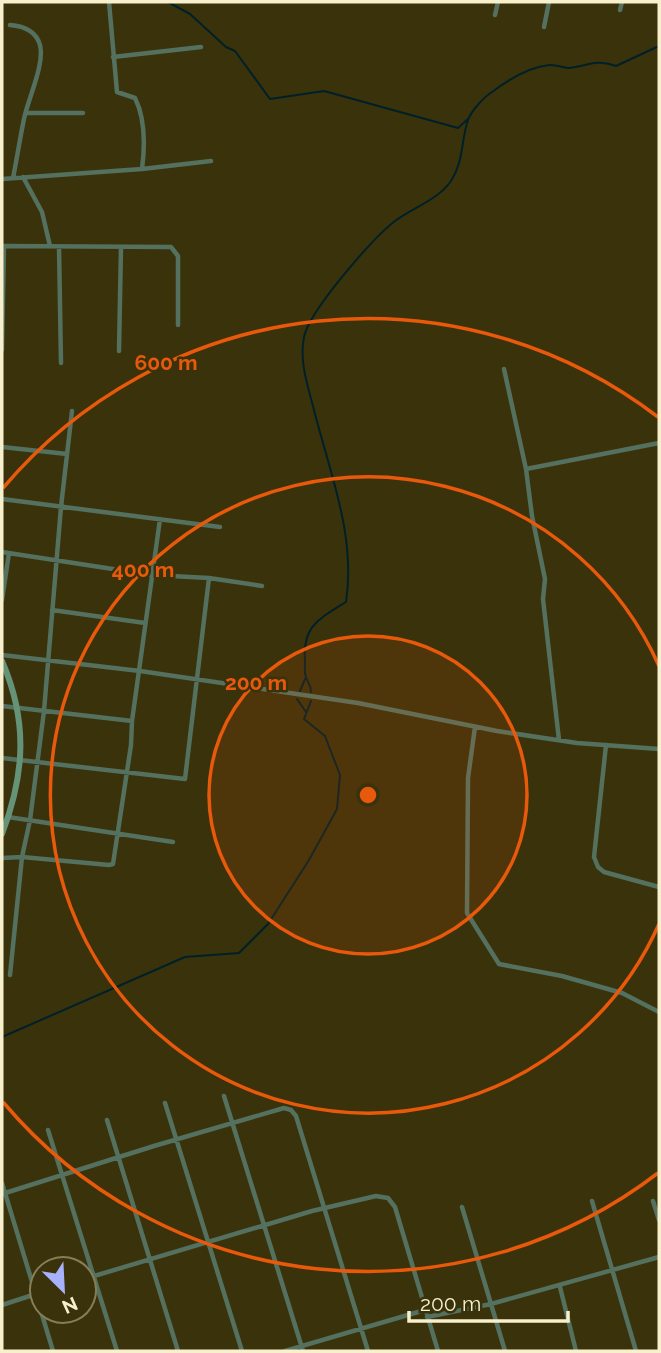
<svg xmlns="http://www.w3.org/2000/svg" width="661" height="1353" font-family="Raleway,sans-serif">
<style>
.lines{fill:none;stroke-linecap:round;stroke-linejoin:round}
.stream{stroke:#002029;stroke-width:2}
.street{stroke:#54705f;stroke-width:4.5}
.secondary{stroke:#659377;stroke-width:6}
.ring{fill:none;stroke:#e8590c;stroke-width:3.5}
.centre{fill:#e8590c;stroke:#3a320b;stroke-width:3.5}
.ring-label{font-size:21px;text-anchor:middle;font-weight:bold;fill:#e8590c;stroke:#3a320b;stroke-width:5;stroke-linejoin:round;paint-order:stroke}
</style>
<rect width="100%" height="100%" fill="#3a320b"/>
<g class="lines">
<!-- stream -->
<path class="stream" d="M168,2L190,14L226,47L235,51L270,99L324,91L458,128L468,119
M300,691L305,679
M311,692C311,684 308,684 306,677C304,673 305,665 305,661C302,626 319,619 346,602C356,535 330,474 314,410C308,386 299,362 304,337C309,311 373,238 395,221C412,208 438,200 451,181C464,161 461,140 468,120C471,111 484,97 492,92C508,80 529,67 549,65C556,64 563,68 570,68C591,65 594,59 616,66L659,46
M297,699L306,712
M2,1037L185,957L239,953L268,924L309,860L337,809L340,775L325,736L304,719L311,701"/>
<!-- street -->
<path class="street" d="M109,2L117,92L135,98C146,120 145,146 142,169
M620,10L622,2
M495,15L498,2
M10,25C23,26 36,31 40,45C45,64 28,99 24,119C20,138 17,158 13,178
M544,27L549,2
M113,57L201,47
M26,113H83
M23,177L42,212L50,246
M2,179L142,169L211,161
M2,246L171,247L178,256V325
M59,247L61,363
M2,350L4,246
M119,351L121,247
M504,369L526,469L532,516L545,579L543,599L559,740
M2,447L67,454
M526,469L659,443
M2,499L220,527
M2,552L152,575L209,578L262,586
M2,600L9,553
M52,610L145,623
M2,655L140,671L358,703L497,731L577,743L659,749
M2,706L132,721
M475,727L468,778L467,913L499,964L562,976L622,993L659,1012
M606,745L594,857L598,867L604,872L659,887
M2,758L185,779L209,578
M8,817L173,842
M2,858L22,857L109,865L113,864L131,745L132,721L160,519
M10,975L22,857L30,820L44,711L61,507L72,411
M224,1096L303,1351
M165,1103L242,1351
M107,1120L178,1351
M48,1130L117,1351
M2,1183L53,1351
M2,1194L154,1146L284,1108L291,1110L296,1116L368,1351
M592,1201L636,1351
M653,1201L659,1220
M462,1207L491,1304L659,1257
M84,1279L312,1211L376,1196L388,1198L395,1207L438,1351
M560,1287L576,1351
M2,1305L42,1292
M427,1317L491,1304L505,1351
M285,1351L425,1310"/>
<!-- secondary -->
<path class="secondary" d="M2,661C28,721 25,774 2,834"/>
</g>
<!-- distance rings -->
<circle cx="368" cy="795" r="159" fill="#e8590c" fill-opacity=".12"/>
<g class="ring">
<circle cx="368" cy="795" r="159"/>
<path d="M659 924A318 318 0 1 1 659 666"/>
<path d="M658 1173A477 477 0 0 1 3 1102M3 488A477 477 0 0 1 658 417"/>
</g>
<circle cx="368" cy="795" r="10" class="centre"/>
<g class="ring-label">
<text x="166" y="370">600 m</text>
<text x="143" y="577">400 m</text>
<text x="256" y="690">200 m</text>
</g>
<!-- border -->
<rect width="661" height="1353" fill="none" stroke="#f8f0cc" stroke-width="7"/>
<!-- north arrow -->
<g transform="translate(63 1290) rotate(156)"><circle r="33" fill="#3a320b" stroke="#867e58" stroke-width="2"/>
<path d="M0-5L12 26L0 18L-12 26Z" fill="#a7b1fc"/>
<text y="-10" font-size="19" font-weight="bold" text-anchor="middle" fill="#f8f0cc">N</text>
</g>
<!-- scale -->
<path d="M409 1311v10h159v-10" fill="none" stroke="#f8f0cc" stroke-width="3.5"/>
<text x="420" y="1311" font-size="21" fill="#f8f0cc" stroke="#3a320b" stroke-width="5" paint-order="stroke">200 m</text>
</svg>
